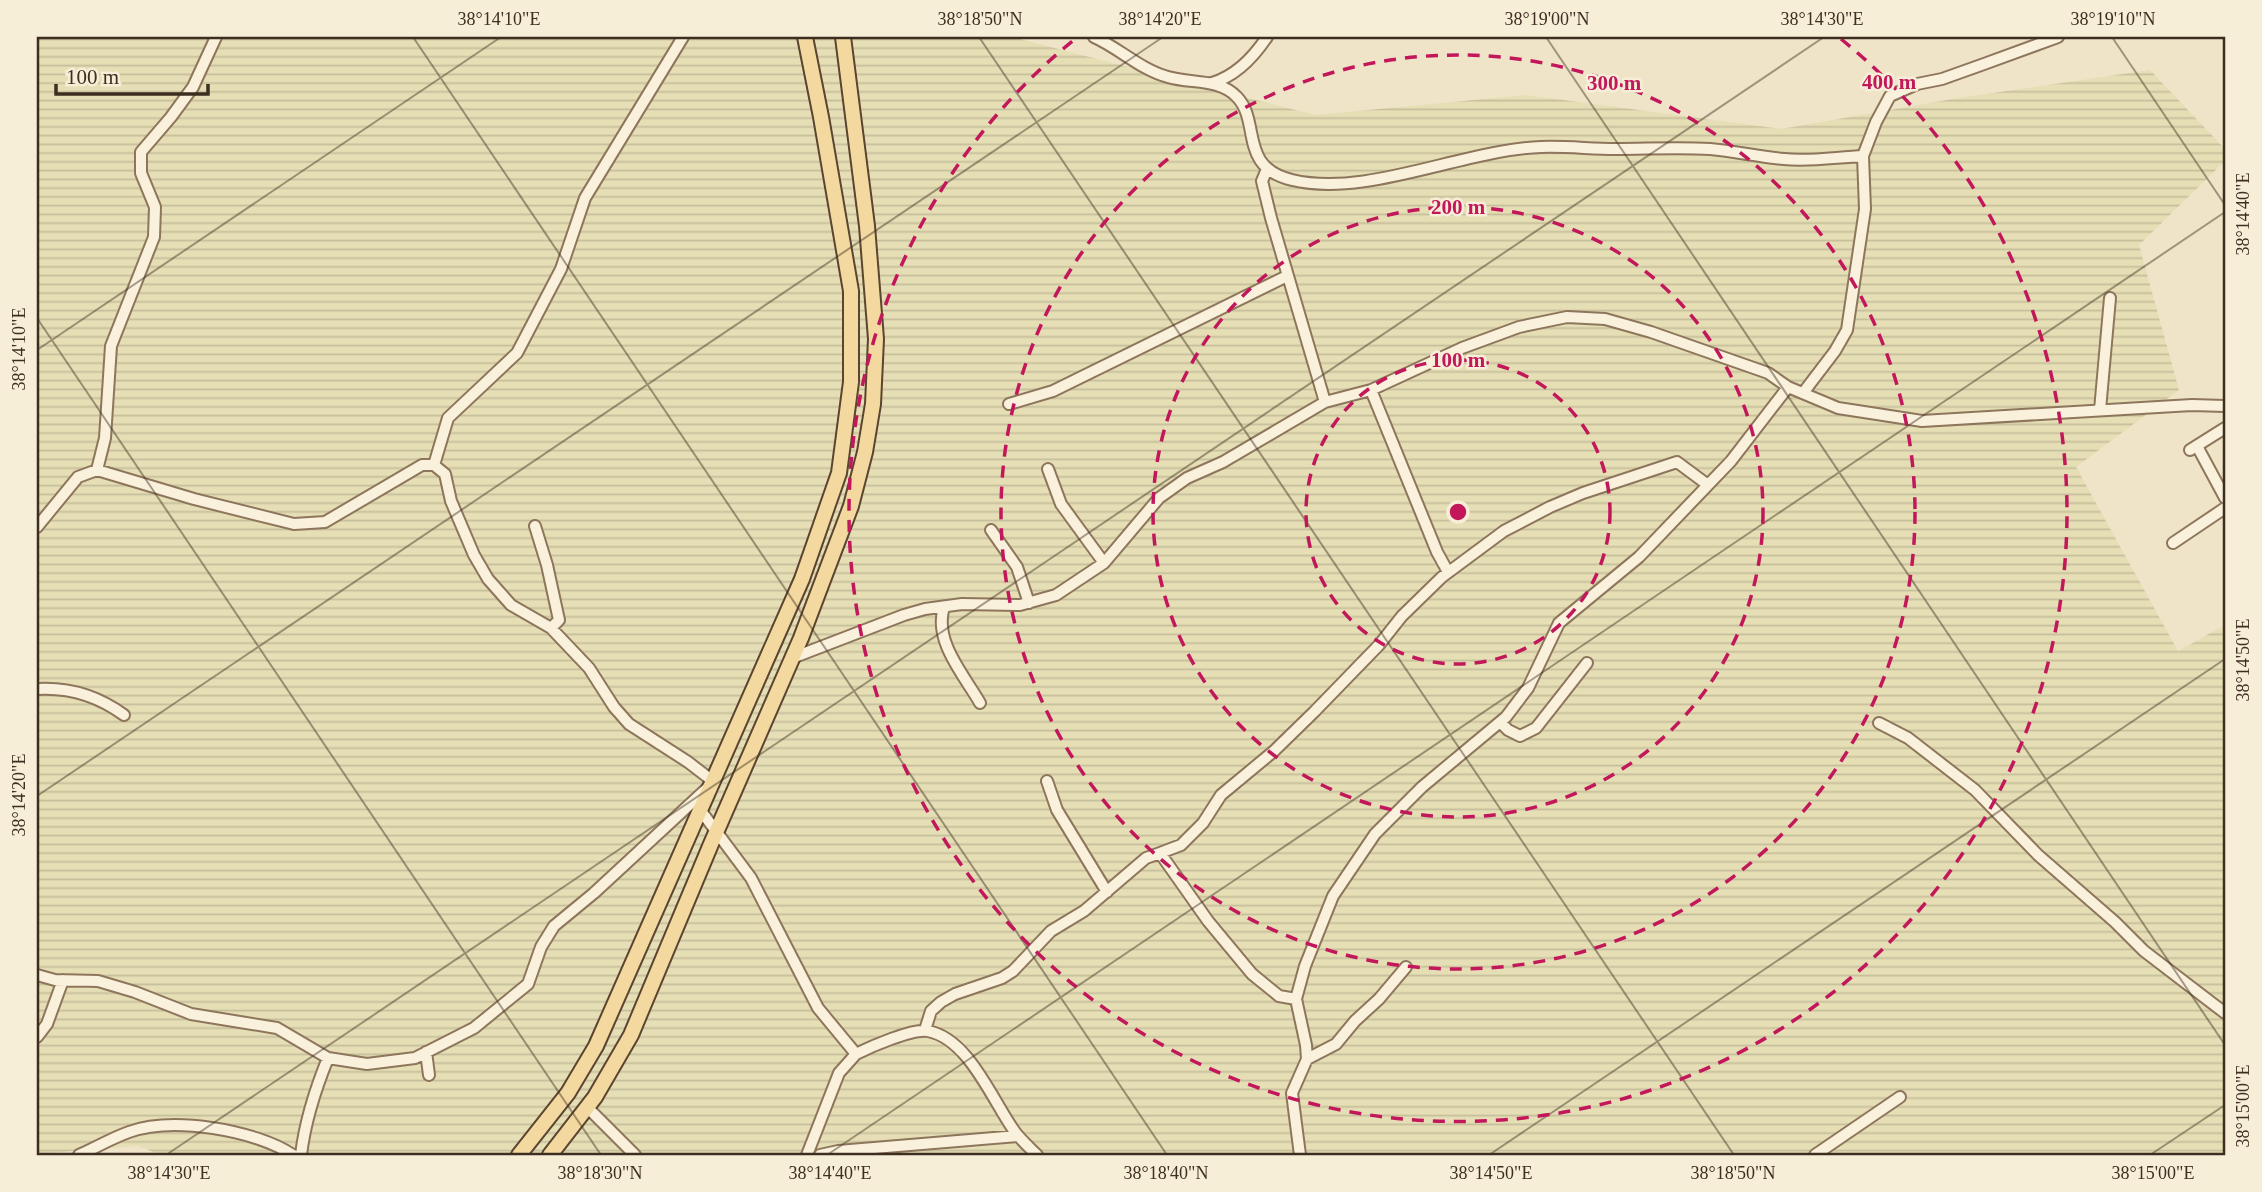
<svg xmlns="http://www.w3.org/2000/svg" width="2262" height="1192" font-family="'Times New Roman',serif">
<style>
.farmland{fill:url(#farmland-rules)}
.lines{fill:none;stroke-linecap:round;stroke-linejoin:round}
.minor-casing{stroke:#8d765c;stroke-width:14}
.major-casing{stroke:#5b4430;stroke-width:18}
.minor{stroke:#faf1dc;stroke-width:10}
.major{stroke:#f3d9a0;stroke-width:14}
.ticks{fill:none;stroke:#3d2e20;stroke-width:2;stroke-opacity:0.45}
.ring{fill:none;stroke:#c2185b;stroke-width:3.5;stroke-dasharray:12 9}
.centre{fill:#c2185b;stroke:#f7eed8;stroke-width:3.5}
.ring-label{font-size:21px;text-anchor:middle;font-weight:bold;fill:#c2185b;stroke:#f7eed8;stroke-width:5;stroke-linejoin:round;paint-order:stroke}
.neatline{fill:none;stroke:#3d2e20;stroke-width:2.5}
.ticks-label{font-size:18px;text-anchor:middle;fill:#3d2e20}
</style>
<defs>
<pattern id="farmland-rules" width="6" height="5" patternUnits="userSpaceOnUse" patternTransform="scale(1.75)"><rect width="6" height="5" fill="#e6deb5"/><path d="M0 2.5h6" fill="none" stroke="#c6bf9b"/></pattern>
</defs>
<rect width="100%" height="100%" fill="#f0e4c8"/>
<!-- farmland -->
<path class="farmland" d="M37,37H1012L1315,115L1526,95L1781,129L1958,98L2150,70L2225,149V161L2139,245L2179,390L2076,467L2178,651L2225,625V1155H161L138,1146L37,1154Z"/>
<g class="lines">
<!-- minor casing -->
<g class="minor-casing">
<path id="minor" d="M1094,37C1119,48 1141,70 1168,77C1191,84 1219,78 1237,97C1261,122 1238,167 1292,180C1367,198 1462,150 1541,147C1566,146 1591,149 1615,149C1647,149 1679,147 1710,149C1735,151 1759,157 1784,159C1809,162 1837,157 1863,156
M1212,83C1236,76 1253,58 1267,37
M1267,169L1262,181L1271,218L1325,402
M1371,390L1437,552L1448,572
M1803,393L1835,351L1847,330L1865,209L1863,156L1876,122L1890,96L1917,84L1942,79L1984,64L2058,37
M1009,404L1053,391L1287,276
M2100,410L2110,298
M2197,446L2225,498
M2190,450L2225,428
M434,465L448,418L517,353L561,269L585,198L683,37
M1048,469L1061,504L1104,563
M97,470L105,438L111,346L154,237L155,207L141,173V152L171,117L193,87L216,37
M535,526L547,565L559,620L551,628
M37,527L78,477L97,470L194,499L294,524L325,522L422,465H434L445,474L451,501L474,555L488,579L511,605L551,628L589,668L614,707L629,724L688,762L714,782L594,893L554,926L541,947L528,984L474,1028L415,1058L367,1064L328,1058L277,1028L191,1014L135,992L98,981L55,980L37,975
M991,530L1017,567L1029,603
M2173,543L2225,508
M944,607C933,641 964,675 980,703
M792,658L904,615L925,609L962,604L1020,605L1056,595L1104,563L1159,498L1187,478L1223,462L1325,402L1371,390L1462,348L1519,327L1567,317L1605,319L1651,332L1768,373L1788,387L1838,408L1922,421L2192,405L2225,406
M37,689C69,687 98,696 124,715
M1500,722L1508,730L1520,736L1536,728L1587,663
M1879,723L1908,738L1975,790L2038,855L2115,922L2144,951L2225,1013
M1047,781L1057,810L1107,892
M701,811L751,878L818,1008L856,1054L839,1073L807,1155
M1160,853L1181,845L1203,823L1221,795L1274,751L1314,712L1379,645L1402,616L1442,577L1504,531L1550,507L1583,493L1677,462L1708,485
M925,1030L931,1011L941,1002L955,994L1002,978L1013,971L1051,931L1084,911L1146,858L1160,853L1208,921L1252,974L1279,996L1296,999
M37,1037L47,1024L63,980
M426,1052L429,1075
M856,1054C870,1047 913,1028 928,1031C969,1039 992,1100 1015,1132C1021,1140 1030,1148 1037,1155
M1307,1059L1336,1044L1355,1021L1379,999L1406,967
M587,1107L635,1155
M79,1155C95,1148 112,1138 129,1132C173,1116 255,1130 293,1155
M301,1155C305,1121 315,1090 328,1058
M820,1155L838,1151L1018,1136
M1300,1155L1292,1093L1307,1059L1306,1045L1296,999L1305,966L1333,896L1375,834L1422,787L1506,717L1528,688L1559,623L1639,557L1731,461L1788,387
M1815,1155L1900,1097"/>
</g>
<!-- major casing -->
<g class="major-casing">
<path id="major" d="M519,1155L568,1093L596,1046L802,579L839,473L851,382V291L821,117L805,37
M550,1155L595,1097L631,1035L711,844L801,638L851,506L865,452L873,404L876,339L867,226L843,37"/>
</g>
<!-- minor -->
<use href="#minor" class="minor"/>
<!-- major -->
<use href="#major" class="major"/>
</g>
<!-- ticks -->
<path class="ticks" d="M413,37L1167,1155M979,37L1734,1155M1546,37L2225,1045M2112,37L2225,205M37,318L601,1155M37,350L501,37M37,796L1163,37M166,1155L1824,37M827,1155L2225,212M1489,1155L2225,659M2150,1155L2225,1105"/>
<!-- distance rings -->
<g class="ring">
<circle cx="1458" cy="512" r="152"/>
<circle cx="1458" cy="512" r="305"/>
<circle cx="1458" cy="512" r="457"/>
<path d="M1841 39A609 609 0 1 1 1075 39"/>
</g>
<circle cx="1458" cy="512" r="10" class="centre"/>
<g class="ring-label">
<text x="1889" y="89">400 m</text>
<text x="1614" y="90">300 m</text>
<text x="1458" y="214">200 m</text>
<text x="1458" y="367">100 m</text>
</g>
<!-- border -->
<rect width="2262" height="1192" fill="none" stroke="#f7eed8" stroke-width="77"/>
<!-- scale -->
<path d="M56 84v10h152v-10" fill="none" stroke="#3d2e20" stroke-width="3.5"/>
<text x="66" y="84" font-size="21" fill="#3d2e20" stroke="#f7eed8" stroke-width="5" paint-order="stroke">100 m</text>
<rect x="38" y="38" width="2186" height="1116" class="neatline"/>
<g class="ticks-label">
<text x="499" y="25">38°14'10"E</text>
<text x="980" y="25">38°18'50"N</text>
<text x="1160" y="25">38°14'20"E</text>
<text x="1547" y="25">38°19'00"N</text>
<text x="1822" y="25">38°14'30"E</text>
<text x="2113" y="25">38°19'10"N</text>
<text transform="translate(2243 214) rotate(-90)" y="6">38°14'40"E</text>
<text transform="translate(19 349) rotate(-90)" y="6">38°14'10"E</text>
<text transform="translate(2243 660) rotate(-90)" y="6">38°14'50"E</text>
<text transform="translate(19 795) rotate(-90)" y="6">38°14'20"E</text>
<text transform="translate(2243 1106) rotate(-90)" y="6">38°15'00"E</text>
<text x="169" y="1179">38°14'30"E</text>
<text x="600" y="1179">38°18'30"N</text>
<text x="830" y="1179">38°14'40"E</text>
<text x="1166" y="1179">38°18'40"N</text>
<text x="1491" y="1179">38°14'50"E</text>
<text x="1733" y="1179">38°18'50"N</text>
<text x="2153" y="1179">38°15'00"E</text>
</g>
</svg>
